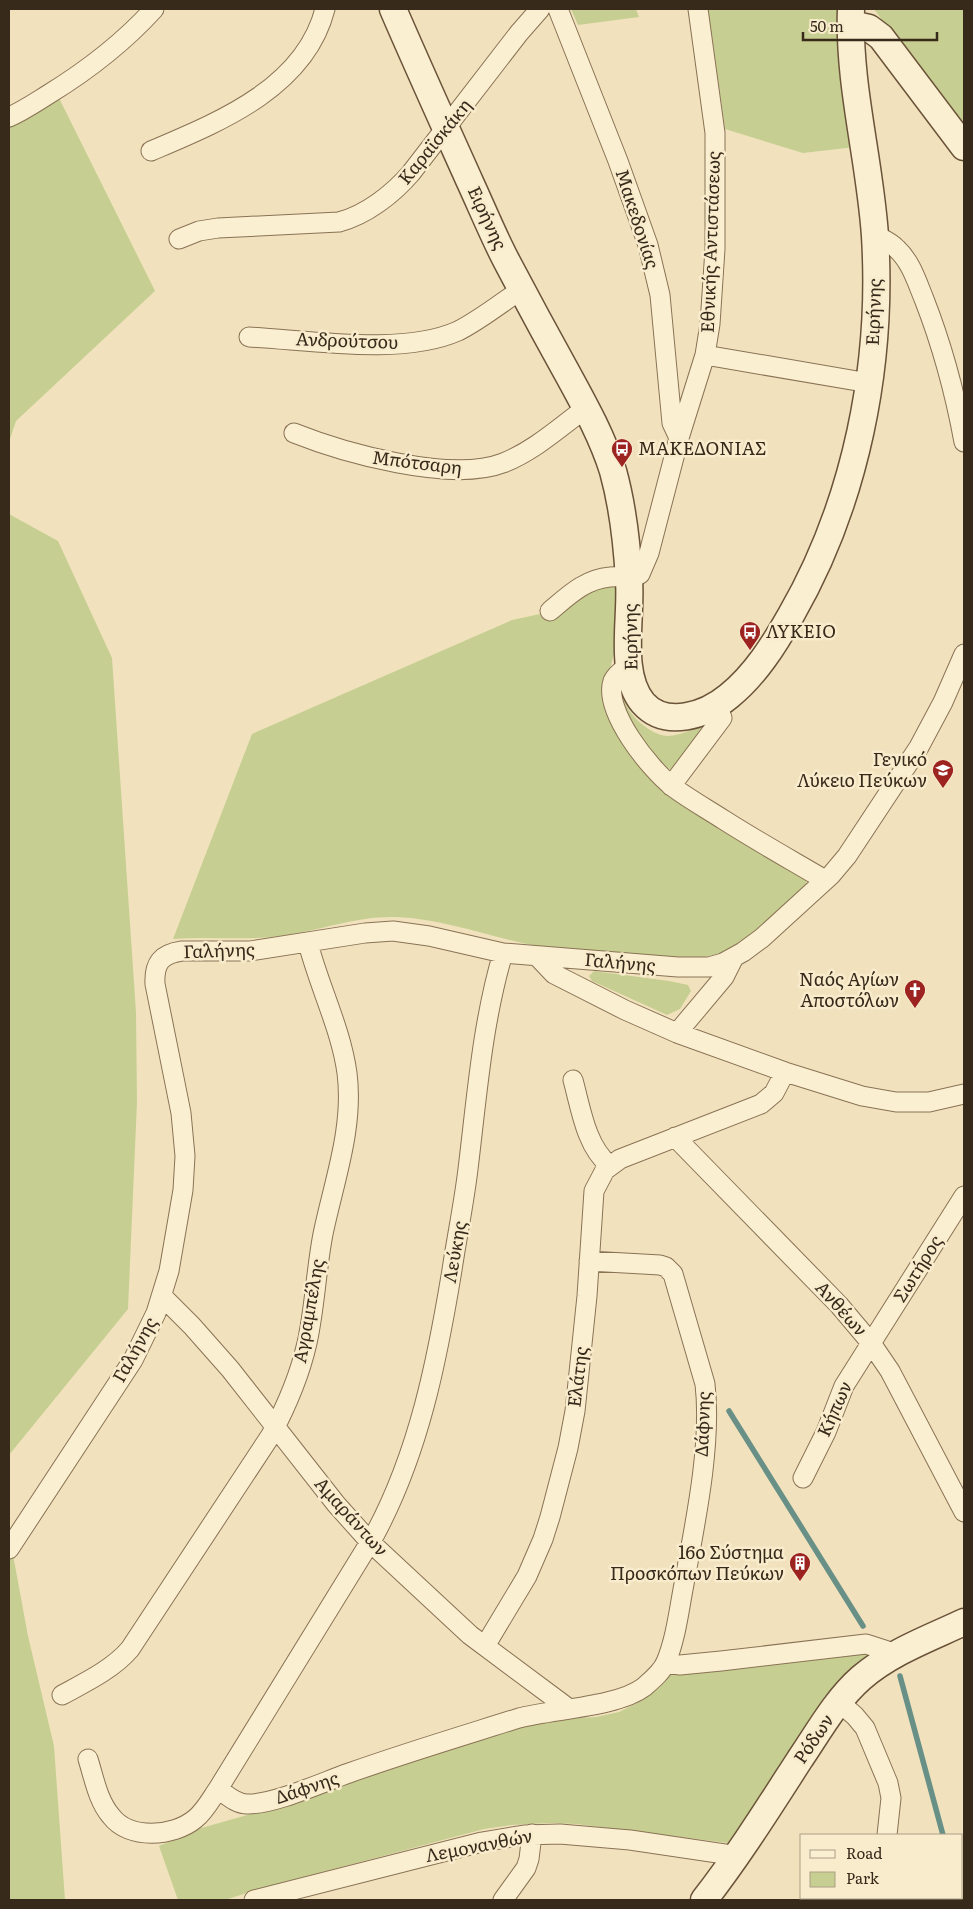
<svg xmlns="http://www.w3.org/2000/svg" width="973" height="1909" font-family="Literata,serif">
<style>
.green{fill:#c6cf91}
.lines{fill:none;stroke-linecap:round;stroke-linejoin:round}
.stream{stroke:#689087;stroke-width:5.5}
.street-casing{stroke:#8a7255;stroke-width:21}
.secondary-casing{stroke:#6b5339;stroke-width:29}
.street{stroke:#fbefd1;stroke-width:19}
.secondary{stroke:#fbefd1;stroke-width:26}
.labels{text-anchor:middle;stroke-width:5;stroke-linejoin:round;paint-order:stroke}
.street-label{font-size:18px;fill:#382a1b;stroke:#f8eccd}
.poi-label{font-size:18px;fill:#382a1b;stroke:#f8eccd;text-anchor:end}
</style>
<rect width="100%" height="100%" fill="#f1e2bd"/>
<!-- green -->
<path class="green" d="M571,9H636L639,17L578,25Z
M708,9H840L855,147L803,153L725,129Z
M874,9H964V130L925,80Z
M58,96L155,291L16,421L9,442V126Z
M9,514L58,541L112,658L136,1012L137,1102L128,1309L9,1455Z
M618,582L617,639L606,688L667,793L805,878L807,884C783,909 757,939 724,952C709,957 694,959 679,960L537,946C489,937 445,919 396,917C355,916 319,931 280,936C245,941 209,936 173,939L252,734L512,620L540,614L549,615L583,590Z
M620,686C622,694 624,701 628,708C634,720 654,736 668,736C681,736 693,727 705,727L674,767L670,769L664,768L631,728L620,704Z
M594,971L669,981L688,985L691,991L680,1009L667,1015L592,981L589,976Z
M9,1533L28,1636L54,1746L65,1900H9Z
M865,1652L868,1658L736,1844L576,1824L550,1823L511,1825L484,1829L259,1889L225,1900H178L159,1846L198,1829L283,1805L528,1724L563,1719L596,1717L619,1712L641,1701L668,1675Z"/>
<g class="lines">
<!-- stream -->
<path class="stream" d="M729,1411L863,1626
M900,1676L943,1835
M935,1900V1898"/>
<!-- street casing -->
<g class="street-casing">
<path id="street" d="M558,9L618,161L648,245L660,295L672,423L679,438
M9,117C23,111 36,102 49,94C88,70 123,43 154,9
M151,151C219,122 305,88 325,9
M875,235C883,239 891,242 897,249C911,262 917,282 924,299C942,345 955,393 964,442
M179,239L199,231L218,228L339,222C366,215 393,194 411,173L519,33L540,9
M249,337C309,340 402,356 458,331C480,320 501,303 522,289
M705,355L869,383
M294,433C344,453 451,483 503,463C534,451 560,427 586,408
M550,611C568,596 585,579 610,577C619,576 632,579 640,574L649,553L679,438L705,355L710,324L715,249V133L698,9
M629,665C623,670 616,674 613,681C603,711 650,769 673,787C689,799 707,809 724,820C757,841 791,860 825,880
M671,786L722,718L717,705
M503,953C482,1024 477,1096 468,1169C464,1203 457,1236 452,1270C437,1361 419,1452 375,1534L218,1789C227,1795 236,1804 247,1804C273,1805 323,1782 349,1773C405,1753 462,1736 519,1718C553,1709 618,1707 644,1687C652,1680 662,1672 666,1662C676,1638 679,1610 684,1584C695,1524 712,1444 705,1384L673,1274L666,1267L660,1265L589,1261
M537,956L554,974L625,1010L677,1033L785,1072L862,1096L896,1102H929L964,1094
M677,1033L724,977L733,959
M573,1080C581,1109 586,1146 609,1165
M675,1137L839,1305L871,1343L890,1371L964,1512
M162,1296L192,1326L230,1369L336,1504L370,1542L470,1635L568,1708
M803,1478L826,1432L844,1386L964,1196
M9,1549L133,1360L156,1313L169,1271L183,1190L185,1156L181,1113L155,984C154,963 161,954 182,951H250L365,933L393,931L429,936L503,953L678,967H709L723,963L743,952L762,938L831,875L847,856L919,747L943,702L964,654
M485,1646L527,1576L543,1539L550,1517L568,1448L575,1411L587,1296L594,1191L605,1170L620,1159L761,1104L774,1093L785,1072
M666,1663L680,1665L721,1661L866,1644L897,1654
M62,1695C86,1682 113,1669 130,1649L271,1435C286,1407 300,1374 307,1343C315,1307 316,1270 323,1234C334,1181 354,1128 347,1073C341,1029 319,986 308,943
M839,1702L855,1716L865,1728L888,1783L891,1798L887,1835
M88,1759C94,1778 98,1801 111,1816C129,1840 173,1837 195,1819C205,1811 211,1799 218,1789
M254,1900L482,1842L524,1835L560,1834L630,1840L738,1856
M503,1900L526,1868L529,1859L532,1834
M877,1900V1898"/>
</g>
<!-- secondary casing -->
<g class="secondary-casing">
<path id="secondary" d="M393,9C418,67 444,124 470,182C482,208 493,235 506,260C526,298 546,335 566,371C584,404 602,436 613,471C623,507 627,544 629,580C632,618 618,673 643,703C666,729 706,715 729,696C755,675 774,645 791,615C856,502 883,366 875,236C870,160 848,85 851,9
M851,24L869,28L881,37L964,147
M704,1900C739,1855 769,1807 800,1759C819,1731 836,1700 861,1678C891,1652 930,1638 964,1622"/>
</g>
<!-- street -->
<use href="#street" class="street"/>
<!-- secondary -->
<use href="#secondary" class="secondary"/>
</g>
<!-- icons -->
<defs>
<g id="bus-pin" transform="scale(1.125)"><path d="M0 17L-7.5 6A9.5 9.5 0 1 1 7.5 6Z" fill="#9d2321" stroke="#f8eccd"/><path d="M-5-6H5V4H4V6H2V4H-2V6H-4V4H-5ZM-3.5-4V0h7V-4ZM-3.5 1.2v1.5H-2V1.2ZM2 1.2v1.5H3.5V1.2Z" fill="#fff"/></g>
<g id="school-pin" transform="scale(1.125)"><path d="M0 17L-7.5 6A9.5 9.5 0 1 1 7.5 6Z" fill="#9d2321" stroke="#f8eccd"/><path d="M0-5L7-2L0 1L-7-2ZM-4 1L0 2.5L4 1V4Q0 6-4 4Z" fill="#fff"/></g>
<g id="church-pin" transform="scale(1.125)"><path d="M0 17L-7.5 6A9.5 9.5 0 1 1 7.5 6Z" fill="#9d2321" stroke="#f8eccd"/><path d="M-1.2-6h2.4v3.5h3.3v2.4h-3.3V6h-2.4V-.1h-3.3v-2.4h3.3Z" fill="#fff"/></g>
<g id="building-pin" transform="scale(1.125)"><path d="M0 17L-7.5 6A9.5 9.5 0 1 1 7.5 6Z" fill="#9d2321" stroke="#f8eccd"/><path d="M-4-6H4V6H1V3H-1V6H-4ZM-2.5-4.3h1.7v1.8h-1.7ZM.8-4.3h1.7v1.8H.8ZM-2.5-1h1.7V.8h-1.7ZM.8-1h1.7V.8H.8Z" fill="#fff"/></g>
</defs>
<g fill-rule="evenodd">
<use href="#bus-pin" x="622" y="449"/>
<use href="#bus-pin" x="750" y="632"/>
<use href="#school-pin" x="943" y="770"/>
<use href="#church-pin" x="915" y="990"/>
<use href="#building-pin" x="800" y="1563"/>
</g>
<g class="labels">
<!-- street labels -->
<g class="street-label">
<text transform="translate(435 142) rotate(-51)" y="6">Καραϊσκάκη</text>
<text transform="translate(487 218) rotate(65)" y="6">Ειρήνης</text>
<text transform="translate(637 219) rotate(72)" y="6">Μακεδονίας</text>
<text transform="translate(711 242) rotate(-88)" y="6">Εθνικής Αντιστάσεως</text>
<text transform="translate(874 312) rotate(-88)" y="6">Ειρήνης</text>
<text transform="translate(347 341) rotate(2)" y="6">Ανδρούτσου</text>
<text transform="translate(417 463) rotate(7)" y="6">Μπότσαρη</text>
<text transform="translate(631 637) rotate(-91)" y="6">Ειρήνης</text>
<text transform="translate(219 951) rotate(-2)" y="6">Γαλήνης</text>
<text transform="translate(620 963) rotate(5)" y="6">Γαλήνης</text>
<text transform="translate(455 1252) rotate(-80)" y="6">Λεύκης</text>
<text transform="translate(918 1269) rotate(-58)" y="6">Σωτήρος</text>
<text transform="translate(841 1309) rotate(48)" y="6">Ανθέων</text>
<text transform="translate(309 1311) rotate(-80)" y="6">Αγραμπέλης</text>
<text transform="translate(135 1350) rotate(-61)" y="6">Γαλήνης</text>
<text transform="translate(578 1377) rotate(-83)" y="6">Ελάτης</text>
<text transform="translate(835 1409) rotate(-66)" y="6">Κήπων</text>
<text transform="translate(703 1424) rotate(-88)" y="6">Δάφνης</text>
<text transform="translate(351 1517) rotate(48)" y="6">Αμαράντων</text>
<text transform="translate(814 1739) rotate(-56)" y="6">Ρόδων</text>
<text transform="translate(307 1788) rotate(-19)" y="6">Δάφνης</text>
<text transform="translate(479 1846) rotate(-11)" y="6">Λεμονανθών</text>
</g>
<!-- poi labels -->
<g class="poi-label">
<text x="638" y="455" text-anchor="start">ΜΑΚΕΔΟΝΙΑΣ</text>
<text x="766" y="638" text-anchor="start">ΛΥΚΕΙΟ</text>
<text x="927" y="766">Γενικό<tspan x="927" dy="21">Λύκειο Πεύκων</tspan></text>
<text x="899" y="986">Ναός Αγίων<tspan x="899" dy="21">Αποστόλων</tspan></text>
<text x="784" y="1559">16ο Σύστημα<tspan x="784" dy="21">Προσκόπων Πεύκων</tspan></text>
</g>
</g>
<!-- border -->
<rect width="973" height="1909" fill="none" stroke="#382a1b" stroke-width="20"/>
<!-- legend -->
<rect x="800" y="1834" width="162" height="65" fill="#f8eccd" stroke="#ab9e86"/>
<rect x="810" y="1850" width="25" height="8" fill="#fbefd1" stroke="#ab9e86"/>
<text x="846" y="1859" font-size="15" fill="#382a1b">Road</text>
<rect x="810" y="1872" width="25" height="15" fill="#c6cf91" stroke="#ab9e86"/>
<text x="846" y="1884" font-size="15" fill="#382a1b">Park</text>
<!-- scale -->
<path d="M803 32v8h134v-8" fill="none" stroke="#382a1b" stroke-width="2.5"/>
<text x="810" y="32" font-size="15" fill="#382a1b" stroke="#f8eccd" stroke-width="4" paint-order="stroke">50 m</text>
</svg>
